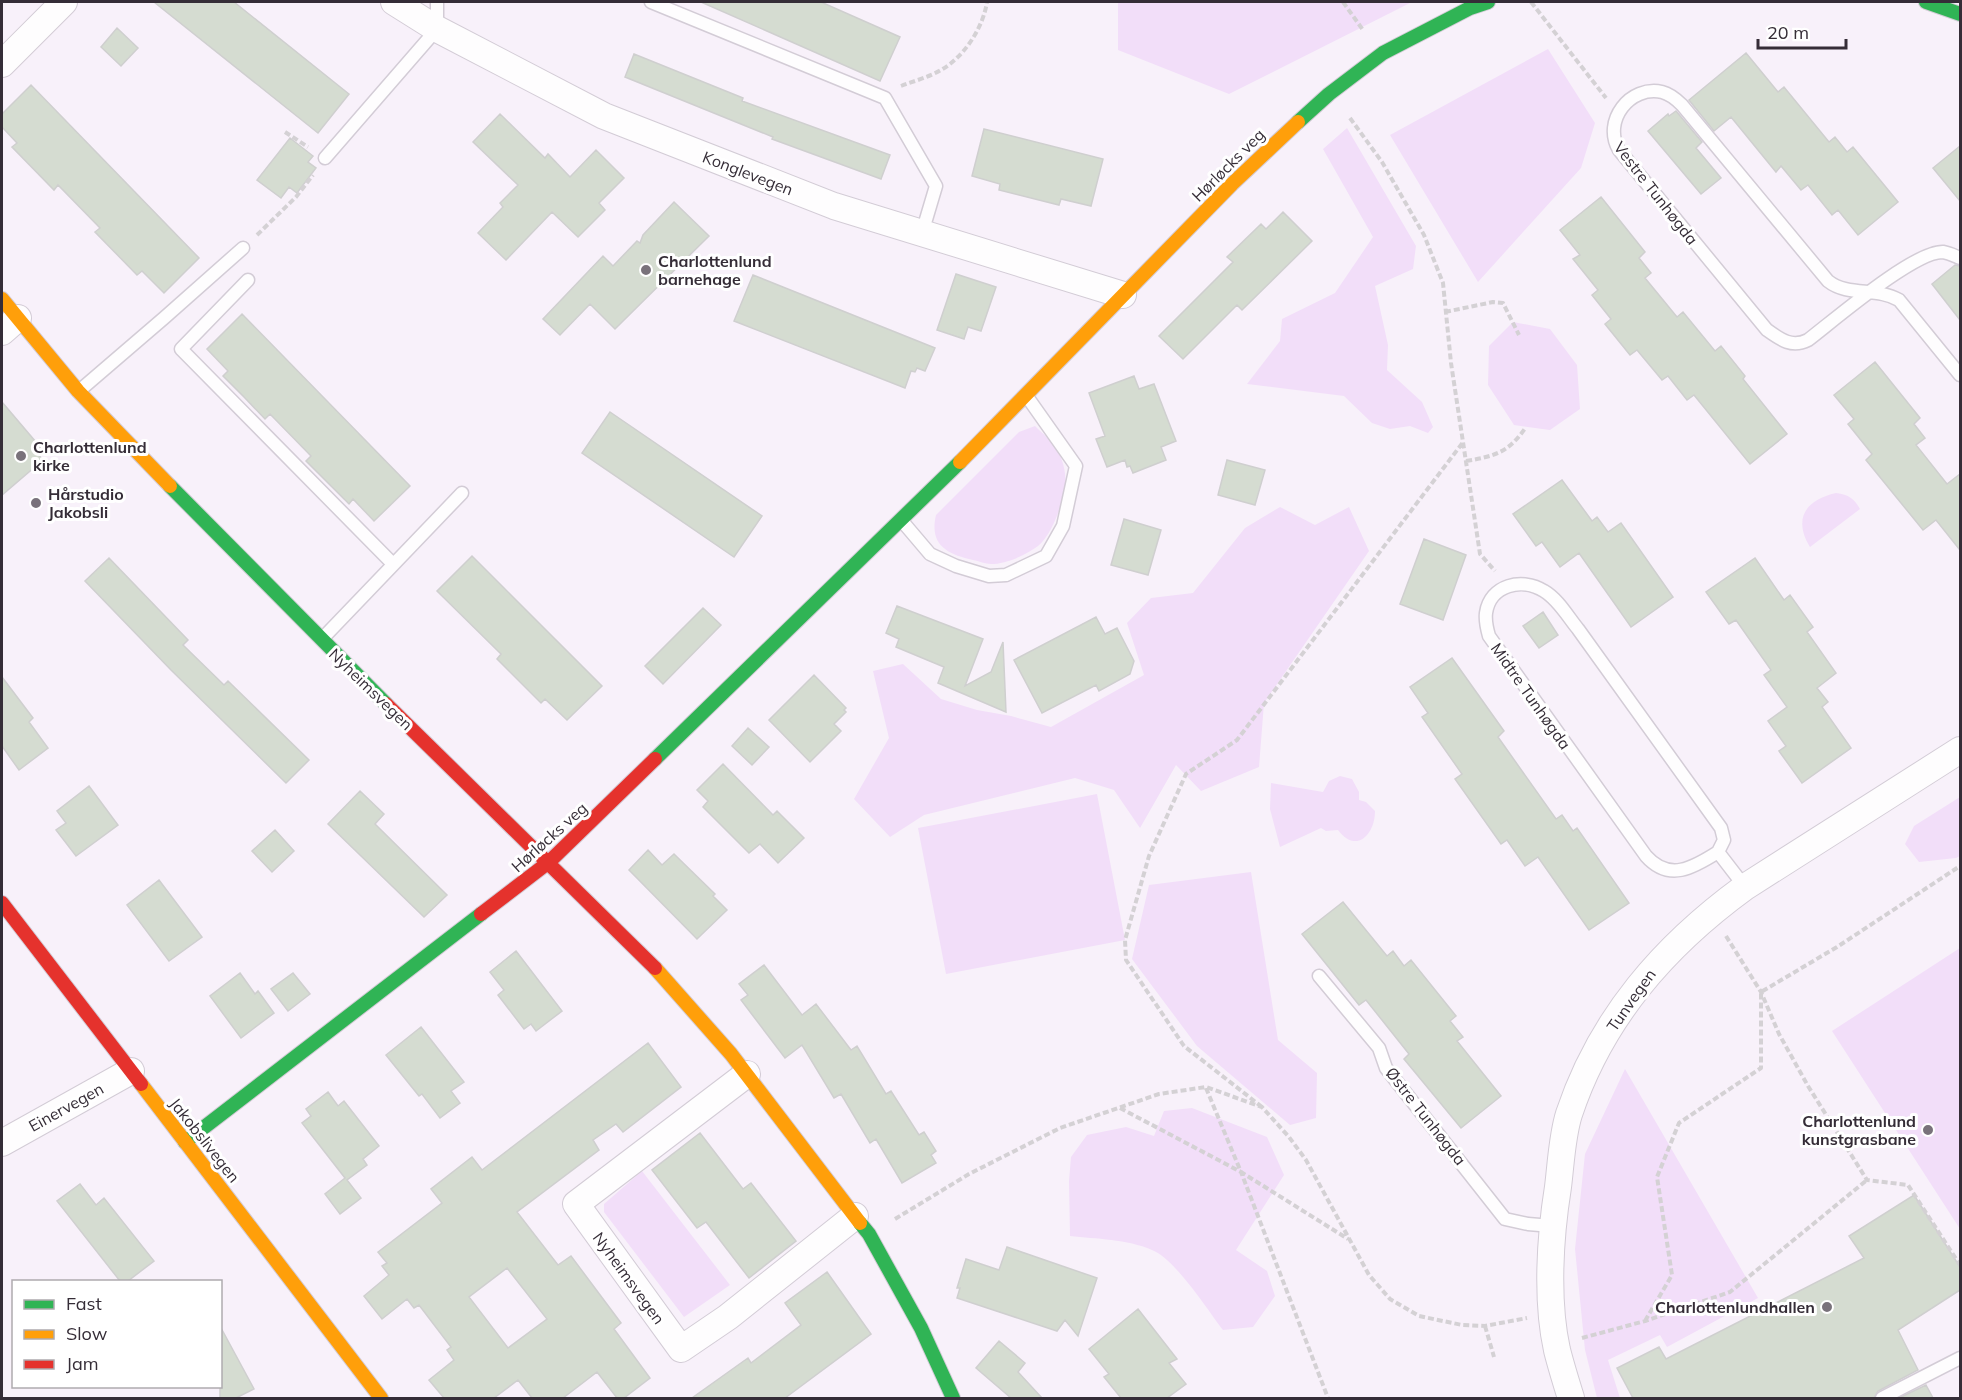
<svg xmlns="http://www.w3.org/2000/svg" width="1962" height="1400" font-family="Mulish,sans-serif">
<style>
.green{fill:#f2def9}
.building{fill:#d5dcd1;stroke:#cfcfcf;stroke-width:1.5;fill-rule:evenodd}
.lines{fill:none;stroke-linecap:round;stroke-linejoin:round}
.lane-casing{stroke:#d3ccd6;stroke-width:15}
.street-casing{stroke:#d3ccd6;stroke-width:28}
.fast-casing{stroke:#d3ccd6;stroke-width:16}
.slow-casing{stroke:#d3ccd6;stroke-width:16}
.jam-casing{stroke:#d3ccd6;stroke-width:16}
.path{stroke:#d4d1d4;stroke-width:4;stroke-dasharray:6 3;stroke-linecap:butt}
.lane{stroke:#fefdfe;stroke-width:12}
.street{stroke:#fefdfe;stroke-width:26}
.fast{stroke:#30b455;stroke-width:14}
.slow{stroke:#ff9f0a;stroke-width:14}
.jam{stroke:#e5322d;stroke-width:14}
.poi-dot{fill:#79727b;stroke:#fff;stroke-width:2}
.labels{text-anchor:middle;stroke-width:6;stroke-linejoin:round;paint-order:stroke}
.street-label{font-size:16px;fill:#352d37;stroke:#fff}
.poi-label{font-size:16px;font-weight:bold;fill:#352d37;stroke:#fff;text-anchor:start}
</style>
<rect width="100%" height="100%" fill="#f8f1fa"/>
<!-- green -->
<path class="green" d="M1118,2H1412L1229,94L1118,50Z
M1548,49L1595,123L1581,168L1478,282L1390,135Z
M1347,128L1416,246L1413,269L1375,286L1388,345L1387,370L1422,402L1433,427L1428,433L1410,426L1390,429L1372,423L1344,396L1247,384L1280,341L1282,319L1335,293L1373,237L1323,149Z
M1513,322L1550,329L1577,365L1580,409L1550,430L1514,425L1488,385L1489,346Z
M1035,426C1042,433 1052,441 1057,450C1068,468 1068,492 1059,511C1054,523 1048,538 1038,546C1026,555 1006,564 991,564C985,564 979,561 973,560C947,554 929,545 936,515L1019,432Z
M1836,493C1849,495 1854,498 1860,509L1810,547C1793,519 1805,500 1836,493Z
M1280,507L1315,525L1349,507L1369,551L1264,703L1259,767L1201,791L1176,765L1140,828L1114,790L1075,778L924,815L890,837L854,799L889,738L873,671L903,664L941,699L977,710L1011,716L1051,727L1144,675L1127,623L1151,598L1193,593L1245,528Z
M1340,776L1352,779L1359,792V800L1366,802L1375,811C1375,835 1356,854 1338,830L1326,831L1321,828L1280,847L1270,809L1271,783L1323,792L1329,781Z
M1097,794L1125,940L946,974L918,828Z
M1960,797V856L1956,858L1919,862L1905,844L1914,826Z
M1251,872L1278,1040L1317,1073L1316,1118L1290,1125L1197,1046L1132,959L1149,885Z
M1960,948V1229L1832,1031Z
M1625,1069L1758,1298L1667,1347L1660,1335L1608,1360L1620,1398H1597L1585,1350L1575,1249L1585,1154Z
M1192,1108L1267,1137L1284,1175L1236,1250L1267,1271L1275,1296L1253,1327L1223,1330C1207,1309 1175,1259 1152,1250C1127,1239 1096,1239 1070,1236L1069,1181L1071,1157L1087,1135L1126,1127L1154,1136L1164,1111Z
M642,1171L730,1285L684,1317L604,1212V1204Z"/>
<!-- building -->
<path class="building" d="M154,2H234L349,94L318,133Z
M701,2H821L900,37L880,81Z
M117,28L138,48L121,66L101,47Z
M1746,53L1778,92L1784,87L1829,142L1835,137L1847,152L1853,147L1898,202L1858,235L1838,210L1832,215L1808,185L1801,190L1781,166L1776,172L1731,117L1714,131L1689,100Z
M634,54L743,98L742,101L890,155L881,179L772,139L773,137L625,77Z
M31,85L199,258L164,293L142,271L137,275L95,232L100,228L58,185L54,190L12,147L17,143L2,127V114Z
M1676,111L1702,142L1696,148L1721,178L1701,194L1648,131L1668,114L1669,116Z
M500,114L545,158L548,154L570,177L596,150L624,178L599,203L605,210L578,237L552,212L506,260L478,233L503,207L500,203L518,185L473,142Z
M984,129L1103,159L1091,206L1061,199L1059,205L999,190L1000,184L972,176Z
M290,138L313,156L308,162L316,168L297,193L289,187L281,198L257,180Z
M1960,146V201L1933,168Z
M1601,197L1645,252L1639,258L1651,273L1645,278L1677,317L1683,312L1715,351L1721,346L1745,376L1743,379L1787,434L1750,464L1694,395L1687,400L1668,376L1662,380L1637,350L1630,355L1605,324L1611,319L1592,295L1598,290L1573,259L1580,255L1560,230Z
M674,202L709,236L615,329L590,304L560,335L543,319L603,256L613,266L637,241L640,243L643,235Z
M1283,212L1312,241L1242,310L1237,305L1183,359L1159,336L1233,262L1227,257L1261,224L1266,229Z
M1955,265L1960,266V320L1932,284Z
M956,274L996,287L981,331L968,327L964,339L937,330Z
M753,275L935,348L925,371L917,368L915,372L911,371L905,388L734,321Z
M242,314L410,486L374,521L353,499L349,504L306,461L311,456L270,414L265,419L244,397L223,376L228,371L207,349Z
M1875,362L1920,418L1914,424L1925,438L1916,445L1947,484L1960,474V550L1936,520L1923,530L1866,460L1872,454L1848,424L1854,419L1834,395Z
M1134,376L1139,389L1154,384L1176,441L1161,447L1166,460L1133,473L1130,466L1127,467L1125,460L1107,467L1096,439L1105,436L1089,393Z
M2,402L41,448L36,452L43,460L2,495Z
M610,412L762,516L734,557L582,453Z
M1227,460L1265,470L1255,505L1218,495Z
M1562,480L1592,521L1597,517L1608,532L1621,523L1673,597L1631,627L1579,553L1560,567L1542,542L1536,546L1513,514Z
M1124,519L1161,530L1148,575L1111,565Z
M1424,539L1466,555L1443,620L1400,604Z
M472,556L602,686L567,720L545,699L541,703L497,659L501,654L437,591Z
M109,558L188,640L183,645L224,685L228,681L309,760L286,783L171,670L85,581Z
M1755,558L1784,600L1790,595L1813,627L1807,632L1836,673L1817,688L1828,702L1822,707L1851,748L1802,783L1779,751L1786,746L1768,721L1787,707L1764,675L1771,670L1736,620L1729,624L1706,592Z
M897,606L983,639L965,686L991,672L1003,642L1006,712L938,683L944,667L896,647L899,639L886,633Z
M703,608L721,625L663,684L645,666Z
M1543,612L1558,635L1539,648L1523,626Z
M1096,617L1105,634L1117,628L1134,661L1130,674L1099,691L1096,685L1042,713L1014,660Z
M1452,658L1504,731L1498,737L1556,819L1562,815L1573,831L1577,828L1629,903L1589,930L1538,857L1525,866L1507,840L1501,844L1455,779L1462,774L1422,717L1428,713L1410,687Z
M814,675L846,708L844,710L846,712L834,724L841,731L810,762L769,720Z
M2,677L33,718L29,722L48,748L19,770L2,746Z
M748,728L769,747L752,765L732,746Z
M723,764L773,815L777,811L804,838L778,863L760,844L749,853L703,807L708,801L697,790Z
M89,786L118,825L76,856L56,830L66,823L57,811Z
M360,791L384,814L375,824L447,895L424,917L328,824Z
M275,830L294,851L272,872L252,851Z
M648,850L662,865L674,854L715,894L713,896L727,910L697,939L629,870Z
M159,880L202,937L169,961L127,905Z
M1343,902L1387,956L1393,951L1404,966L1411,960L1456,1016L1450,1021L1463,1037L1457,1041L1501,1096L1461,1128L1404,1059L1409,1054L1366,1000L1359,1005L1302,934Z
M516,951L562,1011L536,1031L531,1024L524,1029L498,995L504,990L490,972Z
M764,965L802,1015L816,1004L851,1050L857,1046L886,1094L891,1091L919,1135L924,1132L936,1151L931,1155L936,1163L902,1183L876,1139L870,1143L841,1094L834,1098L802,1045L785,1058L741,1000L748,995L739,984Z
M240,973L255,994L258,991L274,1013L241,1038L210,996Z
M293,973L310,994L288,1011L271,989Z
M421,1027L464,1082L451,1091L460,1103L440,1118L422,1094L419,1096L386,1055Z
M648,1043L681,1087L623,1132L616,1124L593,1140L599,1150L517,1212L558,1265L571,1256L621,1323L614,1329L650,1378L624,1398H617L597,1372L563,1398H532L518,1380L494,1398H444L429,1380L454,1360L447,1350L451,1347L419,1305L414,1308L407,1299L382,1319L364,1296L389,1275L382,1266L387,1263L378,1252L442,1203L431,1189L472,1157L482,1170ZM507,1268L547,1319L508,1348L469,1297Z
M328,1092L338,1106L344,1101L379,1146L363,1159L367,1165L347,1180L361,1198L340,1214L325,1194L345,1178L302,1123L311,1116L306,1109Z
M700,1133L743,1189L751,1183L796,1241L749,1278L706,1222L697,1228L652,1170Z
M80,1184L96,1205L104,1198L154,1261L128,1281H120L57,1201Z
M1914,1195L1960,1267V1290L1898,1330L1918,1370L1878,1391L1874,1398H1633L1617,1368L1659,1347L1666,1359L1864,1258L1849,1236Z
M1007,1247L1097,1278L1078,1336L1065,1320L1057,1331L957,1298L960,1288H957L966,1259L999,1270Z
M827,1272L871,1334L785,1398H692L748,1358L751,1363L801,1325L785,1303Z
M1138,1309L1177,1359L1169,1363L1186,1384L1167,1398H1121L1104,1377L1109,1374L1089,1349Z
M220,1326L254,1389L236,1398H220Z
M999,1341L1025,1363L1018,1372L1042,1398H1011L976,1368Z
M1926,1385L1933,1398H1899Z"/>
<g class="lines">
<!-- lane casing -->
<g class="lane-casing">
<path id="lane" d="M651,2L885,98L936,186L922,233
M325,158L437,29V2
M1960,258C1955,256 1949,253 1943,252C1914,251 1833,321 1808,340C1792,348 1781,340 1767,330L1619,150C1602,121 1630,85 1662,92C1670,94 1676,99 1682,105L1828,281C1848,297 1877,287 1899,300L1960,375
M248,280L181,349L393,564
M79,391L164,318L243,248
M902,521L930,554L956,566L989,576L1006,575L1046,556L1063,526L1076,466L1028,398
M322,639L462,493
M1718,852L1724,840L1721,828L1578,629C1568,617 1558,599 1544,591C1522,577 1490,585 1486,613C1485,621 1487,629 1489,636L1646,856C1669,882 1693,868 1718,852L1745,887
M1319,976L1379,1048L1386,1068L1505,1219L1528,1224L1552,1226
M1882,1398L1960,1358"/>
</g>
<!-- street casing -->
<g class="street-casing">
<path id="street" d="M394,2L437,29L604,116L834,206L1123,295
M2,64L64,2
M2,332L18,318
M747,1074L576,1204L681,1349L728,1317L855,1216
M2,1143L131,1071
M1571,1398C1566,1382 1561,1366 1557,1350C1546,1300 1550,1237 1558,1187C1561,1163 1562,1136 1569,1114C1601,1018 1664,946 1745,887L1960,750"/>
</g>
<!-- fast casing -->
<g class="fast-casing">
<path id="fast" d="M1926,2L1960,14
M1298,122L1329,94L1383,53L1470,8L1488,2
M170,486L386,704
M655,759L960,462
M185,1142L481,914
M860,1223L869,1234L921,1328L953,1398"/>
</g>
<!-- slow casing -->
<g class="slow-casing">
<path id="slow" d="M2,299L78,391L170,486
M960,462L1232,184L1298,122
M655,968L731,1054L860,1223
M141,1084L381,1398"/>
</g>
<!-- jam casing -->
<g class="jam-casing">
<path id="jam" d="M386,704L655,968
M2,903L141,1084
M481,914L549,862L655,759"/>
</g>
<!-- path -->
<path class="path" d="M1343,2L1363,30
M1531,2L1606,98
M901,86C914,81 929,77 941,70C964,57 983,28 987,2
M1350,118L1382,162L1424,235L1443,283L1451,363L1480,554L1495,571
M285,132L308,147
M257,235L296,197L313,175
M1445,312L1493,302L1503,303L1519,335
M1466,461C1496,456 1509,452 1526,427
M1726,936L1761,992L1779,1034L1808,1086L1867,1180L1908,1185L1960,1265
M1206,1088L1241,1172L1348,1239
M1262,1107L1184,1046L1126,960L1125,940L1149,856L1186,774L1237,740L1464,441
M1120,1108L1241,1172L1328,1398
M895,1219L969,1174L1060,1128L1159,1094L1206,1087L1262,1107L1289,1137L1306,1160L1369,1275L1390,1299L1419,1316L1462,1325L1485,1326L1527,1318
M1645,1321L1672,1275L1657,1177L1679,1123L1761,1068V992L1837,947L1960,866
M1485,1326L1494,1357
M1582,1338L1645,1321L1730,1292L1867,1180"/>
<!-- lane -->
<use href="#lane" class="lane"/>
<!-- street -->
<use href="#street" class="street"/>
<!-- fast -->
<use href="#fast" class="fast"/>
<!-- slow -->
<use href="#slow" class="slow"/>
<!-- jam -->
<use href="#jam" class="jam"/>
</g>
<!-- markers -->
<g class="poi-dot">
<circle cx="646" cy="270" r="6"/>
<circle cx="21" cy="456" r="6"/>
<circle cx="36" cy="503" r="6"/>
<circle cx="1928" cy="1130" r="6"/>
<circle cx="1827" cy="1307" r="6"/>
</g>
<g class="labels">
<!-- street labels -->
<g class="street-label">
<text transform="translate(1228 165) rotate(-45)" y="6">Hørløcks veg</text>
<text transform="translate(748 173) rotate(21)" y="6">Konglevegen</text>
<text transform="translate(1656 193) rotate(52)" y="6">Vestre Tunhøgda</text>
<text transform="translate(371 689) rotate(44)" y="6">Nyheimsvegen</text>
<text transform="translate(1531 696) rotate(55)" y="6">Midtre Tunhøgda</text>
<text transform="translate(549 837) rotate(-42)" y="6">Hørløcks veg</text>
<text transform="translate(1631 1000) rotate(-55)" y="6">Tunvegen</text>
<text transform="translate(66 1107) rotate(-29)" y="6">Einervegen</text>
<text transform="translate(1426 1116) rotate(52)" y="6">Østre Tunhøgda</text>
<text transform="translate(205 1140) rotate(52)" y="6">Jakobslivegen</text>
<text transform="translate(629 1278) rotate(54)" y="6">Nyheimsvegen</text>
</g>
<!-- poi labels -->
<g class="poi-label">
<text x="658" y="267">Charlottenlund<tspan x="658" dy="18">barnehage</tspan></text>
<text x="33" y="453">Charlottenlund<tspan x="33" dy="18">kirke</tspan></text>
<text x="48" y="500">Hårstudio<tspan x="48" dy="18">Jakobsli</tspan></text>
<text x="1916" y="1127" text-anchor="end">Charlottenlund<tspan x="1916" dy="18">kunstgrasbane</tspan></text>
<text x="1815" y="1313" text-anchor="end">Charlottenlundhallen</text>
</g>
</g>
<!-- border -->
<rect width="1962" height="1400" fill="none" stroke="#352d37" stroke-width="6"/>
<!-- legend -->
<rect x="12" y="1280" width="210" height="108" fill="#ffffff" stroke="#aeabaf" stroke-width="1.5"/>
<rect x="24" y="1300" width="30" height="9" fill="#30b455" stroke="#aeabaf" stroke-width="1.5"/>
<text x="66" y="1310" font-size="18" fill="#352d37">Fast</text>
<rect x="24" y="1330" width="30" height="9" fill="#ff9f0a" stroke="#aeabaf" stroke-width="1.5"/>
<text x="66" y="1340" font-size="18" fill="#352d37">Slow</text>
<rect x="24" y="1360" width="30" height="9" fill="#e5322d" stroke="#aeabaf" stroke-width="1.5"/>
<text x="66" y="1370" font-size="18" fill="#352d37">Jam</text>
<!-- scale -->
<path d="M1758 39v9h88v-9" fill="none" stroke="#352d37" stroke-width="3"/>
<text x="1767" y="39" font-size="18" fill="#352d37" stroke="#ffffff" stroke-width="4.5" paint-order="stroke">20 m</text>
</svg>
